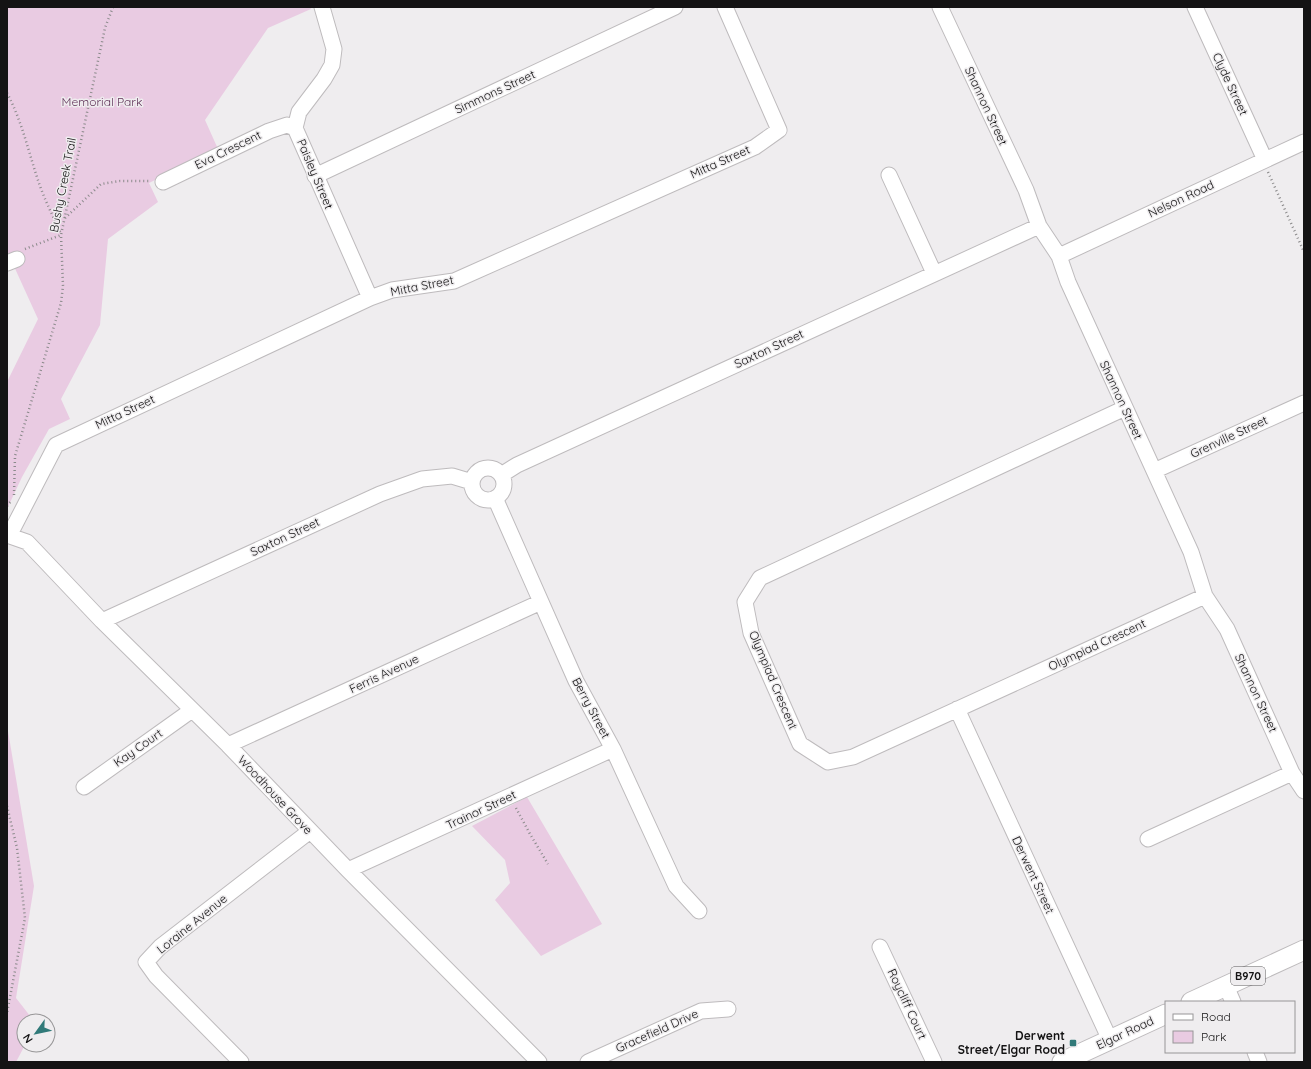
<svg xmlns="http://www.w3.org/2000/svg" width="1311" height="1069" font-family="Quicksand,sans-serif">
<style>
.green{fill:#e9cbe2}
.lines{fill:none;stroke-linecap:round;stroke-linejoin:round}
.minor-casing{stroke:#bebbbd;stroke-width:17}
.major-casing{stroke:#bebbbd;stroke-width:21}
.path{stroke:#8b8a8b;stroke-width:2.5;stroke-dasharray:1 3;stroke-linecap:butt}
.minor{stroke:#fff;stroke-width:15}
.major{stroke:#fff;stroke-width:19}
.poi-dot{fill:#317a79;stroke:#efedef;stroke-width:1.5}
.labels{text-anchor:middle;stroke-width:3;stroke-linejoin:round;paint-order:stroke}
.shield{fill:#efedef;stroke:#565456;stroke-width:1}
.shield-label{font-size:11px;font-weight:bold;fill:#141314}
.street-label{font-size:12px;fill:#141314;stroke:#efedef}
.park-label{font-size:12px;fill:#603158;stroke:#efedef}
.poi-label{font-size:12px;font-weight:bold;fill:#141314;stroke:#efedef;text-anchor:end}
</style>
<rect width="100%" height="100%" fill="#efedef"/>
<!-- green -->
<path class="green" d="M7,7H310L311,9L268,28L205,120L218,149L149,183L158,202L108,239L100,325L61,399L70,419L49,429L22,477L7,509V382L38,319L7,251Z
M7,725L34,886L16,998L34,1021H24L25,1045L16,1062H7Z
M527,797L602,924L541,956L495,900L510,883L505,860L472,826Z"/>
<g class="lines">
<!-- minor casing -->
<g class="minor-casing">
<path id="minor" d="M322,7L334,49L332,65L324,79L299,112L295,128L370,298
M940,7L1026,190L1039,226L1059,256L1068,282L1191,552L1205,596L1227,629L1292,773L1304,791
M1195,7L1265,160
M889,175L934,273
M315,176L675,7
M163,182L269,131L287,125L295,128
M1059,256L1304,142
M7,263L17,259
M1125,408L760,578L745,602L751,633L800,744L828,762L853,757L1205,596
M472 484a16 16 0 1 1 32 0a16 16 0 1 1-32 0Z
M1154,471L1304,403
M501,475L517,465L1039,226
M495,498L576,681L613,749L676,886L699,911
M10,534L56,445L370,298L392,290L454,281L755,147L779,130L725,7
M7,535L27,542L102,621L228,745L348,870L539,1062
M102,621L380,494L422,479L452,476L472,482
M957,709L1110,1040
M228,745L541,602
M84,787L192,710
M1148,839L1292,773
M348,870L613,749
M880,947L934,1062
M1226,986L1233,1002
M1255,1052L1259,1062
M241,1062L156,976L146,962L160,947L310,831
M588,1062L701,1011L728,1009"/>
</g>
<!-- major casing -->
<g class="major-casing">
<path id="major" d="M1191,1002L1304,950
M1062,1062L1166,1014"/>
</g>
<!-- path -->
<path class="path" d="M7,93C23,123 29,155 40,186C46,203 54,218 61,234
M1268,172L1304,252
M65,218L101,184L120,181H150
M25,249L61,235
M14,495L15,456L61,303L63,286L61,235L105,28L113,7
M7,506L11,501
M7,806L17,848L25,918L7,1013
M516,808L530,834L548,864"/>
<!-- minor -->
<use href="#minor" class="minor"/>
<!-- major -->
<use href="#major" class="major"/>
</g>
<!-- markers -->
<rect class="poi-dot" x="1069" y="1039" width="8" height="8" rx="2"/>
<g class="labels">
<!-- shield labels -->
<rect class="shield" x="1231" y="967" width="34" height="18" rx="3"/>
<g class="shield-label">
<text x="1248" y="980">B970</text>
</g>
<!-- street labels -->
<g class="street-label">
<text transform="translate(1230 84) rotate(65)" y="4">Clyde Street</text>
<text transform="translate(495 92) rotate(-25)" y="4">Simmons Street</text>
<text transform="translate(986 106) rotate(65)" y="4">Shannon Street</text>
<text transform="translate(228 150) rotate(-26)" y="4">Eva Crescent</text>
<text transform="translate(720 162) rotate(-24)" y="4">Mitta Street</text>
<text transform="translate(315 174) rotate(67)" y="4">Paisley Street</text>
<text transform="translate(63 185) rotate(-79)" y="4">Bushy Creek Trail</text>
<text transform="translate(1181 199) rotate(-25)" y="4">Nelson Road</text>
<text transform="translate(422 286) rotate(-11)" y="4">Mitta Street</text>
<text transform="translate(769 349) rotate(-25)" y="4">Saxton Street</text>
<text transform="translate(1121 400) rotate(65)" y="4">Shannon Street</text>
<text transform="translate(125 412) rotate(-25)" y="4">Mitta Street</text>
<text transform="translate(1229 437) rotate(-25)" y="4">Grenville Street</text>
<text transform="translate(285 537) rotate(-25)" y="4">Saxton Street</text>
<text transform="translate(1097 645) rotate(-25)" y="4">Olympiad Crescent</text>
<text transform="translate(384 674) rotate(-25)" y="4">Ferris Avenue</text>
<text transform="translate(773 680) rotate(67)" y="4">Olympiad Crescent</text>
<text transform="translate(1256 693) rotate(65)" y="4">Shannon Street</text>
<text transform="translate(591 708) rotate(62)" y="4">Berry Street</text>
<text transform="translate(138 748) rotate(-35)" y="4">Kay Court</text>
<text transform="translate(275 795) rotate(47)" y="4">Woodhouse Grove</text>
<text transform="translate(481 810) rotate(-25)" y="4">Trainor Street</text>
<text transform="translate(1033 875) rotate(65)" y="4">Derwent Street</text>
<text transform="translate(192 924) rotate(-39)" y="4">Loraine Avenue</text>
<text transform="translate(907 1004) rotate(65)" y="4">Roycliff Court</text>
<text transform="translate(657 1031) rotate(-24)" y="4">Gracefield Drive</text>
<text transform="translate(1125 1033) rotate(-25)" y="4">Elgar Road</text>
</g>
<!-- park labels -->
<g class="park-label">
<text x="102" y="106">Memorial Park</text>
</g>
<!-- poi labels -->
<g class="poi-label">
<text x="1065" y="1040">Derwent<tspan x="1065" dy="14">Street/Elgar Road</tspan></text>
</g>
</g>
<!-- border -->
<rect width="1311" height="1069" fill="none" stroke="#141314" stroke-width="16"/>
<!-- legend -->
<rect x="1165" y="1001" width="130" height="52" fill="#efedef" stroke="#979697"/>
<rect x="1173" y="1014" width="20" height="6" fill="#ffffff" stroke="#979697"/>
<text x="1201" y="1021" font-size="12" fill="#141314">Road</text>
<rect x="1173" y="1031" width="20" height="12" fill="#e9cbe2" stroke="#979697"/>
<text x="1201" y="1041" font-size="12" fill="#141314">Park</text>
<!-- north arrow -->
<g transform="translate(36 1033) rotate(237)"><circle r="19" fill="#efedef" stroke="#979697"/>
<path d="M0-3L7 15L0 10L-7 15Z" fill="#317a79"/>
<text y="-6" font-size="11" font-weight="bold" text-anchor="middle" fill="#141314">N</text>
</g>
</svg>
